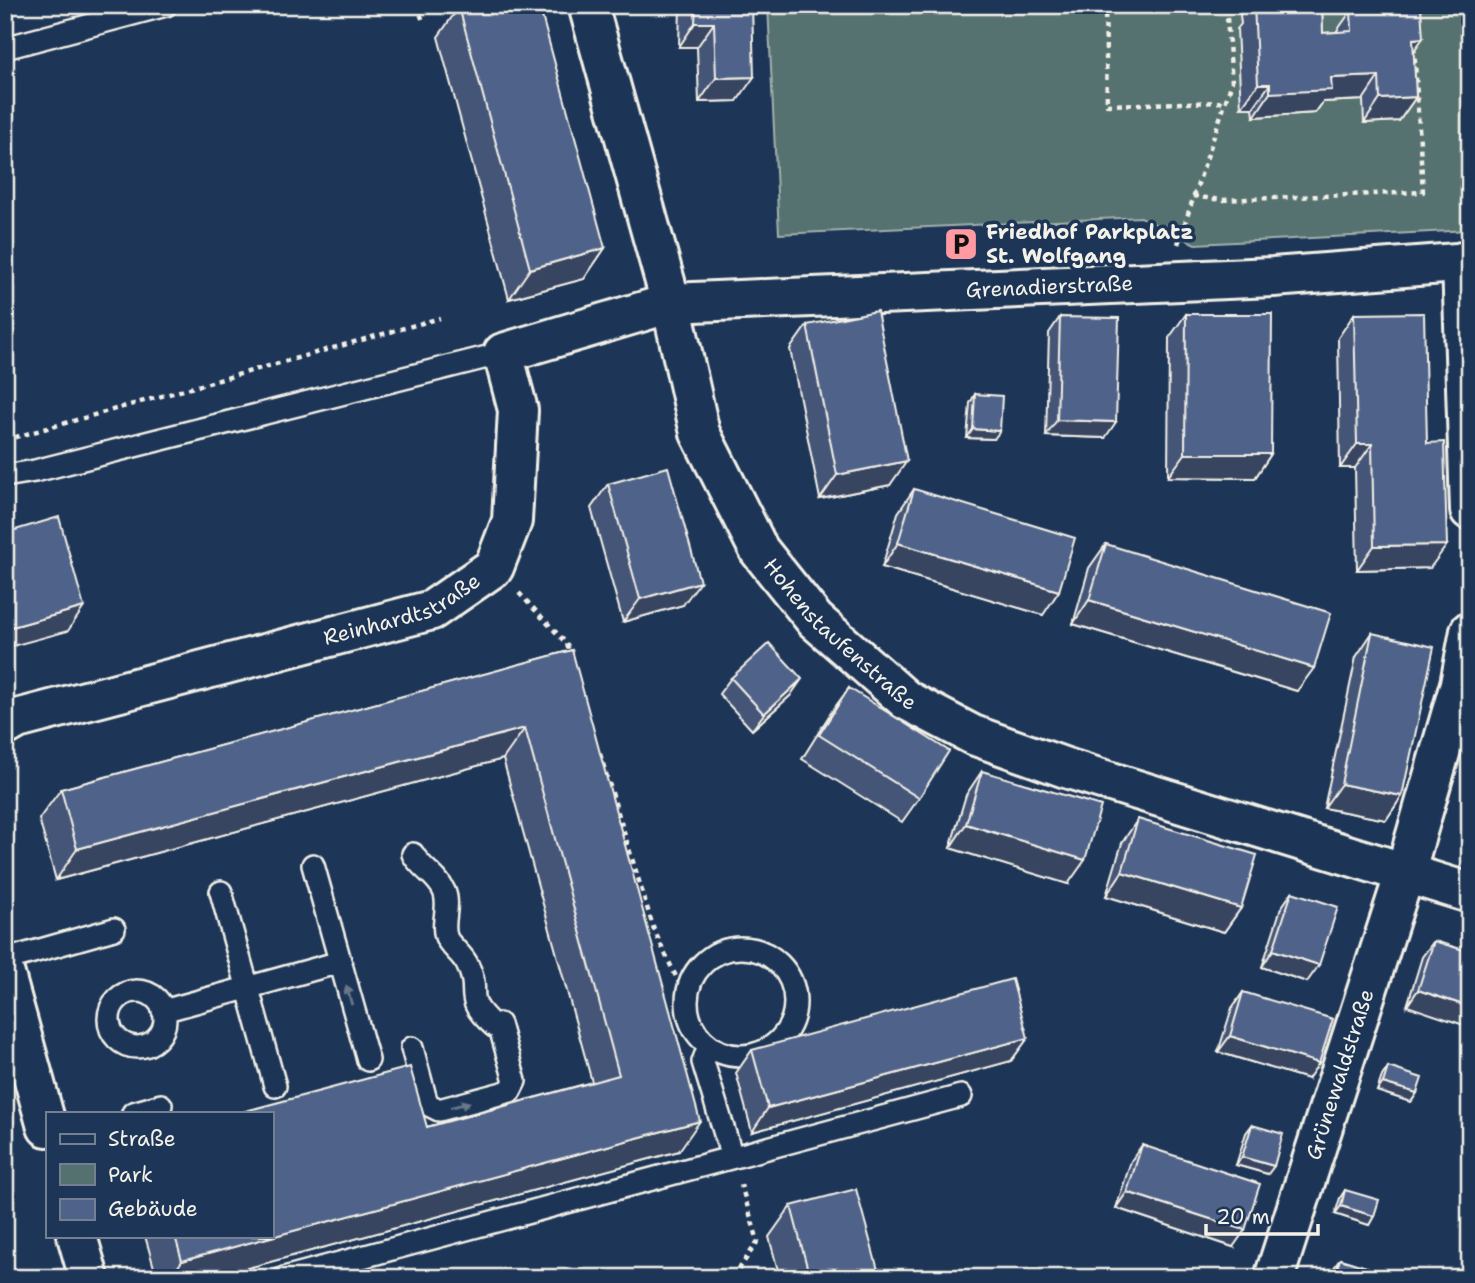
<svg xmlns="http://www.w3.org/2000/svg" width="1475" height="1283" font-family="'Shantell Sans',sans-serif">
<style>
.green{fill:#547170;stroke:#a4b1ac;stroke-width:2}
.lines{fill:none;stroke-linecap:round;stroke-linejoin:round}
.service-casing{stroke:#f4f1e8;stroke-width:26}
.minor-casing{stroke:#f4f1e8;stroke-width:44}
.path{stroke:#f4f1e8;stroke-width:4.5;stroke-dasharray:5 5;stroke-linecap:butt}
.service{stroke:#1d3557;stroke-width:21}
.minor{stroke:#1d3557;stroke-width:38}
.wall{fill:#457;stroke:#f4f1e8;stroke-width:2}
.shaded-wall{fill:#374561;stroke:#f4f1e8;stroke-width:2}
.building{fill:#4f638a;stroke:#f4f1e8;stroke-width:2}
.oneway{fill:#68778a}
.labels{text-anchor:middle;stroke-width:7;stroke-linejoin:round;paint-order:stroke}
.poi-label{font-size:21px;font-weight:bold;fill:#f4f1e8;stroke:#1d3557;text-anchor:start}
.street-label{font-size:21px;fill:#f4f1e8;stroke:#1d3557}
</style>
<rect width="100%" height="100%" fill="#1d3557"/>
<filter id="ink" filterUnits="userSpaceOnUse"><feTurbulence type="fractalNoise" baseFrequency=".0143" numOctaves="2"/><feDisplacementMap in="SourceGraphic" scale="14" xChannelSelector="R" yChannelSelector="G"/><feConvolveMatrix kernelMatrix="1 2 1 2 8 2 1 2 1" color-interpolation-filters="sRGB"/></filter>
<g filter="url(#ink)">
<!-- green -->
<path class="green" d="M768,5H1470V230L1195,244L1141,217L779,234Z"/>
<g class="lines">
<!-- service casing -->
<g class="service-casing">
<path id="service" d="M5,48L166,5
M5,476L35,471L503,353
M413,854C421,869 437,875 444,891C451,906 440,925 447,939C452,948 462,954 467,964C483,995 460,996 494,1026
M313,865L368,1060
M221,892L275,1086
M687 1002a54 54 0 1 1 108 0a54 54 0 1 1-108 0Z
M5,960L114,929
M109 1019a28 28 0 1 1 56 0a28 28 0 1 1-56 0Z
M163,1011L340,962
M709,1046L703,1062L732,1157
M412,1048L427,1104L439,1110L510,1091L515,1081L499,1024
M133,1113L161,1105
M284,1278L961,1096"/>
</g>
<!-- minor casing -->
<g class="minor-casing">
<g id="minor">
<path id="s1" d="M588,5L671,303L700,433L759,550L815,620L906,700L973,735L1066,768L1470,893"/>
<path d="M1462,262L1470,510"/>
<path id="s2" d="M5,726L17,719L432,610L494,567L512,521L518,410L503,353L671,303L1273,277L1470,262"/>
<path d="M5,975L47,1127"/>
<path d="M77,1236L89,1278"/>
<path id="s3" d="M1274,1278L1405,873L1460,684L1470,631"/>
</g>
</g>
<!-- path -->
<path class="path" d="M417,5L423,21
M1105,5L1107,105L1225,102
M1193,196L1221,200L1423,192L1414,46
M1178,244L1232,82L1226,5
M5,440L440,318
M519,593L567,644L570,656
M600,754L654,930L687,1000
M733,1278L758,1241L741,1185"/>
<!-- service -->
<use href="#service" class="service"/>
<!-- minor -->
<use href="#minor" class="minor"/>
</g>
<!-- wall -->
<path class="wall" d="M680,5H752L737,101L699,102L697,47H679Z
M1247,5H1322L1323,33L1336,32L1351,11L1413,51L1416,97L1399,121L1364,123L1363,100L1323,102L1315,113L1254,117L1253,108H1241L1237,29L1241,24L1240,15Z
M459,7L605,248L584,279L509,299L438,37Z
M1186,314L1271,454L1255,478L1168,477L1169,338Z
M1354,314L1430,568L1357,570L1355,468H1340L1338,338Z
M1060,317L1105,438L1046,436L1049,333Z
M807,325L890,485L820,499L790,349Z
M975,394L994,439L967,438L970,403Z
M608,484L683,605L623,622L591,508Z
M914,489L1043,615L882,567L898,513Z
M1106,544L1297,691L1073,624L1089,568Z
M1372,633L1402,796L1386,820L1324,808L1356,657Z
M572,650L679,1151L211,1278H157L145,1236H271L427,1127L592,1082L503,759L56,880L39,819L61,789Z
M731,678L790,696L752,730L719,694Z
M849,688L919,798L902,822L802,759L832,711Z
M982,771L1068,884L950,848L966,795Z
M1138,819L1241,908L1224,932L1106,896L1122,843Z
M1292,892L1307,982L1262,967L1281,908Z
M1434,941L1470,952L1407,1006L1422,957Z
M1243,992L1308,1079L1218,1052L1232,1008Z
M1028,1038L1011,1061L752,1132L736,1073L752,1050Z
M1388,1067L1417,1093L1411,1102L1377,1091L1382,1076Z
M1252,1125L1268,1174L1236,1165L1246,1133Z
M1142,1145L1233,1247L1116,1208L1131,1161Z
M1345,1190L1374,1216L1369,1225L1335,1214L1340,1198Z
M791,1206L873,1278H780L769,1237Z
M1340,1259L1402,1278H1327Z"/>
<!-- shaded-wall -->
<path class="shaded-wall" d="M695,23H714L697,47H679Z
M1423,38L1406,62L1413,39Z
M1379,76L1363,100L1323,102L1315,113L1254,117L1270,93L1331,78Z
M754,77L737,101L699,102L716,78Z
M1258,84H1270L1253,108H1241Z
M1416,97L1399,121L1364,123L1380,99Z
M605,248L584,279L509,299L530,269Z
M1057,420L1116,422L1105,438L1046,436Z
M973,429L1000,431L994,439L967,438Z
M1357,444H1372L1355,468H1340Z
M1185,454H1271L1255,478L1168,477Z
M907,461L890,485L820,499L837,475Z
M898,543L1059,591L1043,615L882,567Z
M1447,545L1430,568L1357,570L1374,546Z
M700,582L683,605L623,622L640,599Z
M1089,600L1314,668L1297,691L1073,624Z
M84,607L68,631L5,648V629Z
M802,679L790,696L752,730L764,714Z
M525,728L503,759L56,880L77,849Z
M1341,784L1402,796L1386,820L1324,808Z
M966,824L1085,860L1068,884L950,848Z
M1122,872L1241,908L1224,932L1106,896Z
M1273,950L1319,965L1307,982L1262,967Z
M1418,990L1470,1007V1027L1407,1006Z
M1230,1036L1319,1063L1308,1079L1218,1052Z
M1028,1038L1011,1061L752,1132L768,1108Z
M1383,1083L1417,1093L1411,1102L1377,1091Z
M700,1121L679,1151L211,1278H170L182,1261Z
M1242,1157L1274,1166L1268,1174L1236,1165Z
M1127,1192L1245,1230L1233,1247L1116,1208Z
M1341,1206L1374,1216L1369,1225L1335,1214Z
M878,1270L873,1278H859L861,1275Z"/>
<!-- building -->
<path class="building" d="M464,5H539L605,248L530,269L459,7Z
M696,5H752L754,77L716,78L714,23H695Z
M1254,5H1322L1323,33L1352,31L1351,11L1421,8L1423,38L1413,39L1416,97L1380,99L1379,76L1331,78L1332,90L1270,93V84H1258Z
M877,311L907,461L837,475L807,325Z
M1424,313L1427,443L1444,442L1447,545L1374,546L1372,444H1357L1354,314Z
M1186,314H1272L1271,454H1185Z
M1060,317L1119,318L1116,422L1057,420Z
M975,394L1002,396L1000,431L973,429Z
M668,467L700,582L640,599L608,484Z
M914,489L1075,538L1059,591L898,543Z
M59,517L84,607L5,629V533Z
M1106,544L1331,613L1314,668L1089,600Z
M1372,633L1434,647L1402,796L1341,784Z
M769,643L802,679L764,714L731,678Z
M572,650L700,1121L182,1261L175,1236H271V1113H238L410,1067L427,1127L619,1075L525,728L77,849L61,789Z
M849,688L949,751L919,798L819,735Z
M982,771L1101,806L1085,860L966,824Z
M1138,819L1257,855L1241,908L1122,872Z
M1292,892L1338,907L1319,965L1273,950Z
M1434,941L1470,952V1007L1418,990Z
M1012,979L1028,1038L768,1108L752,1050Z
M1243,992L1333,1019L1319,1063L1230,1036Z
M1388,1067L1422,1078L1417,1093L1383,1083Z
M1252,1125L1283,1134L1274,1166L1242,1157Z
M1142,1145L1260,1184L1245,1230L1127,1192Z
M856,1189L878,1270L861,1275V1278H810L791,1206Z
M1345,1190L1379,1200L1374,1216L1341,1206Z
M1340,1259L1402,1278H1334Z
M1187,1270L1215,1278H1185Z"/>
<!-- one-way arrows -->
<defs><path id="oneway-solid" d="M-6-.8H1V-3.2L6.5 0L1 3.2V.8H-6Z" transform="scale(1.75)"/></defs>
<g class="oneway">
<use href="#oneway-solid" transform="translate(349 995) rotate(-106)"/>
<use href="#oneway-solid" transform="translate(460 1105) rotate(-15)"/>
</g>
</g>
<!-- icons -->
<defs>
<g id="parking-square" transform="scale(1.75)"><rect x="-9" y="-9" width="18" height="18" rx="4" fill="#ff9aa2" stroke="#1d3557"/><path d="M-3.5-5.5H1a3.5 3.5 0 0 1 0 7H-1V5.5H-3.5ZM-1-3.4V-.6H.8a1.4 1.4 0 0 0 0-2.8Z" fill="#111"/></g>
</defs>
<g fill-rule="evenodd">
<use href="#parking-square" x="961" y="244"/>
</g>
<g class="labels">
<!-- poi labels -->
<g class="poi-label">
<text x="986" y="239">Friedhof Parkplatz<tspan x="986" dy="24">St. Wolfgang</tspan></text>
</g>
<!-- street labels -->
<g class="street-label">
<text dy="7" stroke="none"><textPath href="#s2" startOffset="1292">Grenadierstraße</textPath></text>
<text dy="7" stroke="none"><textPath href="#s2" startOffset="415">Reinhardtstraße</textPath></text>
<text dy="7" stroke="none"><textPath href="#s1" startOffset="691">Hohenstaufenstraße</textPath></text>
<text dy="7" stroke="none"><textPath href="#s3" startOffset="214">Grünewaldstraße</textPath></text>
</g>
</g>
<!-- margin -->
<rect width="1475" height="1283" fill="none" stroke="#1d3557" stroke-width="28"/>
<rect x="14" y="14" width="1447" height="1255" fill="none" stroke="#f4f1e8" stroke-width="2.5" filter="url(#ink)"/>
<!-- legend -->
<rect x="46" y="1112" width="228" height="126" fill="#1d3557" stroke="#738091" stroke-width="2"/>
<rect x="60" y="1134" width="35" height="10" fill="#1d3557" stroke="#738091" stroke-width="2"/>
<text x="108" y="1146" font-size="21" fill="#f4f1e8">Straße</text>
<rect x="60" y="1164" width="35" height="21" fill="#547170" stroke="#738091" stroke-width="2"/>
<text x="108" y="1182" font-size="21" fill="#f4f1e8">Park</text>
<rect x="60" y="1199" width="35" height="21" fill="#4f638a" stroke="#738091" stroke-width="2"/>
<text x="108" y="1216" font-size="21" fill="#f4f1e8">Gebäude</text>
<!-- scale -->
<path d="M1206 1224v10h112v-10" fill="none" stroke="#f4f1e8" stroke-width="3.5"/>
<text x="1216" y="1224" font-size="21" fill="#f4f1e8" stroke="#1d3557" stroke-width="5" paint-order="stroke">20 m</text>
</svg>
